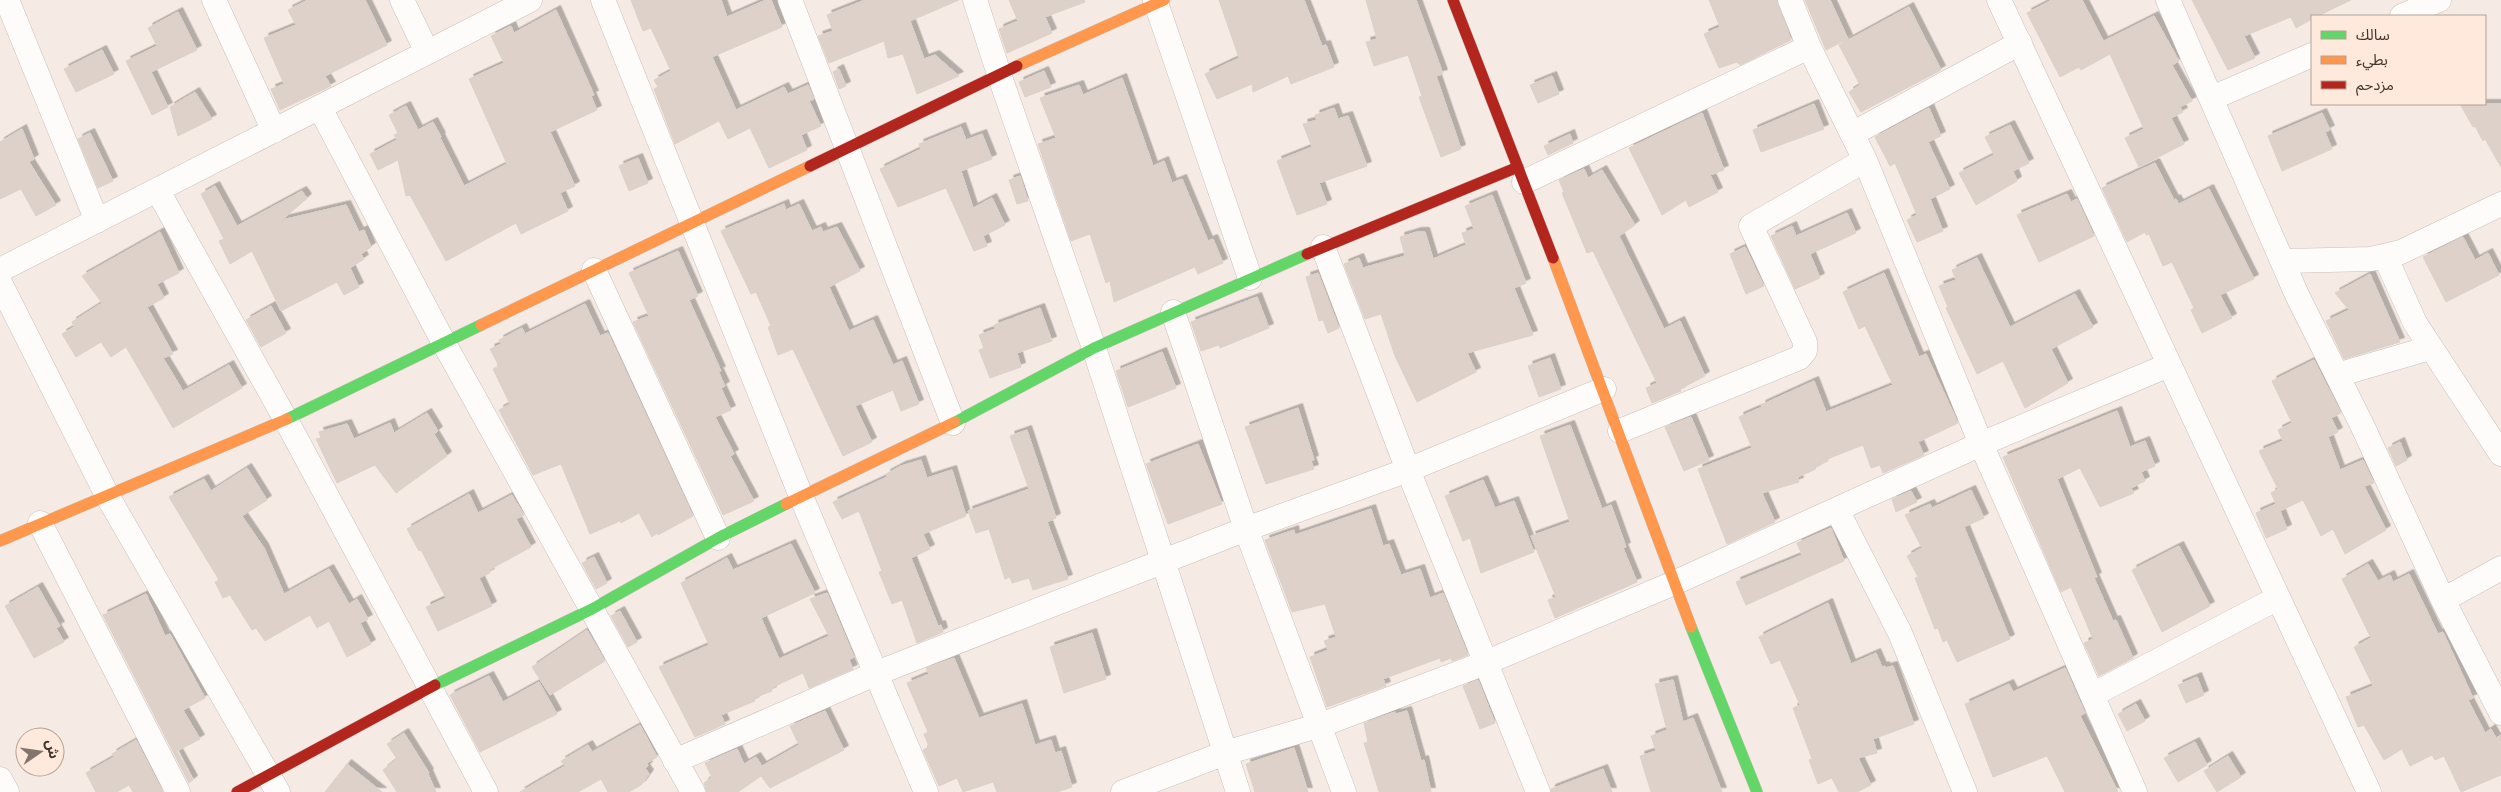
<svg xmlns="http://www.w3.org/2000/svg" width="2501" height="792" font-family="Arial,'Noto Sans Arabic',sans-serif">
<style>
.building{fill:#ddd1ca;stroke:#dcd1ca;filter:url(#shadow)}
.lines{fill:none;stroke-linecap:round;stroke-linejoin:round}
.street-casing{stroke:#cbbfb8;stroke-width:25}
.fast-casing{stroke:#cbbfb8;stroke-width:12}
.slow-casing{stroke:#cbbfb8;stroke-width:12}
.jam-casing{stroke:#cbbfb8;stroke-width:12}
.street{stroke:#fefcfb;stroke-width:24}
.fast{stroke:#63d668;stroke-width:11}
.slow{stroke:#ff974d;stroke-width:11}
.jam{stroke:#b3261e;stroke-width:11}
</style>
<defs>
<filter id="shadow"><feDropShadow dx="4.5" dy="-4.5" stdDeviation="0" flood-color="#0004"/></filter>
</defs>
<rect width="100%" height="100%" fill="#f6ebe4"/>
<!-- building -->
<path class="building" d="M308,0H365L387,45L325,76L331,86L280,110L271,89L284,84L264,38L296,25L288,10Z
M631,0H721L727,17L766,0H771L782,27L712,57L736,110L784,87L788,94L808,85L814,99L809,101L821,126L801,135L807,150L769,168L750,128L728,139L719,121L675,144L654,89L658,87L654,80L671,71L651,28L643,31Z
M865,0H959L910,21L924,59L935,55L959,76L917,94L903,54L888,58L884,41L829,63L818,36L833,31L827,15Z
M1009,0H1084L1085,2L1045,17L1052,33L1007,53L999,29L1018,21Z
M1219,0H1304L1322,46L1326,45L1334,67L1291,84L1288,76L1253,92L1252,84L1217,99L1205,74L1239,58Z
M1366,0H1416L1443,74L1436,76L1461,149L1441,157L1419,97L1422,96L1408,55L1374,66L1366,42L1377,39Z
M1709,0H1777L1791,40L1740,65L1737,62L1719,68L1704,34L1720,27Z
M1805,0H1830L1848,39L1826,50Z
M2052,0H2082L2107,48L2104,41L2154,16L2179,61L2172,65L2192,101L2180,107L2183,112L2171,118L2184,144L2139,167L2125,138L2144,129L2110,54L2081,70L2079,67L2060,77L2027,13Z
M2192,0H2351L2318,16H2312V19L2296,28L2291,17L2244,36L2255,58L2228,70Z
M1909,7L1941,70L1861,112L1849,92L1860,85L1839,45Z
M556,10L594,95L591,96L597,110L550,132L575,186L560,193L568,211L521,234L516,223L446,261L410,195L406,196L398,160L378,170L370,154L397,140L394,135L398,133L389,115L406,106L418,130L433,122L441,137L426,145L440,138L464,186L507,164L469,79L504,63L491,36L511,26L514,33Z
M178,12L197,50L151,72L168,107L152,115L126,61L157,46L148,28Z
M102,50L114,74L76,92L64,69Z
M839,69L846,86L839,89L833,72Z
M1044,71L1051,87L1025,97L1019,82Z
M1552,76L1559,94L1538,103L1530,85Z
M1122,78L1153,166L1164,161L1172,183L1182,179L1208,241L1213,239L1223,263L1198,274L1195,267L1114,302L1110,281L1106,283L1090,234L1071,241L1038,144L1056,138L1040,98L1079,85L1083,95Z
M195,92L212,119L178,136L170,107Z
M1814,104L1824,129L1761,152L1753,130Z
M2460,104H2501V167L2485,139L2483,141L2475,126L2473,127Z
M1334,108L1338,119L1348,116L1367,166L1319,183L1327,204L1297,215L1277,161L1312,147L1303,124L1317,120L1315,115Z
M1929,108L1941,136L1928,142L1950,189L1930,199L1943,231L1917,242L1907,220L1917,215L1895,163L1890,166L1875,137Z
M1702,113L1724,170L1710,175L1718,192L1689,207L1686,200L1662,215L1629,148Z
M2322,113L2330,130L2325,132L2332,149L2282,171L2268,136Z
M2010,125L2029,163L2013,171L2017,181L1976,205L1959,173L1994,155L1985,137Z
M961,127L966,140L982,134L992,159L961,171L973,208L992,198L1005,225L983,236L987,246L974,251L946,188L898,207L880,169L921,149L919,144Z
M22,129L34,159L29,162L56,205L36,216L21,189L0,199V142Z
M90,133L113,181L98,188L78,139Z
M1570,134L1573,143L1548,155L1544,146Z
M638,158L648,183L629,191L619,166Z
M2155,163L2174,200L2176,199L2179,204L2209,189L2254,279L2220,295L2232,318L2202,333L2191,310L2194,308L2172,262L2163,266L2149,234L2146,235L2145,232L2127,242L2102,188Z
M1584,169L1588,178L1602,170L1635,225L1619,236L1664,329L1680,321L1705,376L1680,389L1681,391L1652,403L1646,388L1657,383L1593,251L1587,253L1562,193L1564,192L1559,180Z
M1020,176L1028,201L1017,204L1009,180Z
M215,186L237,226L302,191L307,198L282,220L346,205L359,232L364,230L371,247L361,254L364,259L350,268L359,287L344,295L337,282L281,311L252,251L230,264L219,241L224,239L201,194Z
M2067,194L2071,202L2077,199L2094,236L2039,262L2017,215Z
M1492,195L1526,283L1514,288L1533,335L1467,353L1476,372L1417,402L1395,356L1381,314L1365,319L1344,264L1359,258L1363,268L1405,256L1400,237L1417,232H1425L1433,259L1466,245L1462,233L1474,229L1465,206Z
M784,204L786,210L799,204L812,231L821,227L823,232L837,227L860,271L829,287L849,331L873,320L893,365L902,361L919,404L901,411L893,390L855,406L872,442L843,456L793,349L778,355L768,327L771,326L756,292L751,294L721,231Z
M1847,213L1856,233L1810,254L1820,278L1795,289L1771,236L1792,226L1796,236Z
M160,232L179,273L157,284L164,298L147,307L173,354L163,358L183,391L229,365L242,388L173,428L126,347L111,357L101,342L76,357L62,334L74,327L72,322L102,303L82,276Z
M2463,237L2475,260L2488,253L2499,275L2446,302L2423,257Z
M1745,247L1764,286L1746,294L1730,254Z
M678,251L698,296L689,300L721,371H718L725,386L721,388L731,410L715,417L734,454L730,456L754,501L723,515L633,322L649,316L629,273Z
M1977,258L2010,327L2075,294L2093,327L2051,349L2068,383L2025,408L2003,361L1977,374L1946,308L1948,307L1939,286L1956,280L1952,270Z
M1318,273L1339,328L1328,333L1323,320L1319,321L1306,277Z
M1884,273L1919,357L1926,354L1958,423L1918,442L1924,455L1883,473L1880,465L1871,468L1863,445L1827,459L1828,461L1815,467L1816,469L1798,477L1799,482L1762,493L1775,522L1727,544L1698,469L1752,448L1739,417L1762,407L1761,405L1814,381L1826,412L1893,385L1865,326L1859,329L1843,292Z
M2370,274L2400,342L2344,359L2326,321L2349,310L2335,293Z
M1257,297L1269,328L1220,348L1219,345L1201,351L1191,322Z
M585,304L600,336L608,333L693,516L658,535L657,533L652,537L639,513L621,523L620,521L590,534L561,464L533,475L499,410L510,404L493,369L499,366L490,349L501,344L499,340L522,328L525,334Z
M271,306L286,333L261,347L246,320Z
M1040,308L1052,341L1017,353L1021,367L990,378L979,350L984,348L979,335L995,329L994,325Z
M1162,352L1176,388L1128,407L1116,371Z
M1550,358L1561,389L1539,397L1528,366Z
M2314,360L2341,413L2331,418L2338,432L2328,437L2340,470L2363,460L2374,483L2364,486L2386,530L2345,554L2333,529L2321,536L2303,500L2280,511L2287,529L2266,538L2256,513L2276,504L2271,493L2278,489L2259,451L2283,441L2278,430L2292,423L2272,381Z
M1298,408L1314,460L1311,461L1314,469L1266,484L1245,427Z
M2117,411L2130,447L2145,441L2155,466L2141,472L2145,481L2131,488L2134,493L2100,507L2080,468L2057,479L2097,577L2094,578L2113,621L2116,620L2133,658L2099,676L2084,643L2093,639L2071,587L2061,592L2003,457Z
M427,413L438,431L434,434L447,456L396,493L375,465L337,483L316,439L321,438L319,432L347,424L354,439L390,423L394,433Z
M1691,417L1709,460L1684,471L1665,427Z
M1570,425L1602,509L1611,505L1626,547L1623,548L1637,582L1555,618L1548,600L1556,597L1531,536L1570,522L1540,436Z
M1027,430L1056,518L1047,522L1068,579L1033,590L1029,578L1012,583L1010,577L1005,579L989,529L976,533L968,511L1029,489L1010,436Z
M2400,442L2407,460L2396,466L2388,448Z
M1198,444L1222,504L1168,524L1146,464Z
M921,460L927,478L952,470L966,516L923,534L930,549L911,558L938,626L941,625L943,632L917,643L902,600L892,604L879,572L882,571L859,511L842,519L833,502L887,477L886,474L901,466Z
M247,468L267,500L242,516L264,548L284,594L329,569L349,604L357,599L368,619L360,623L371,644L347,657L329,621L317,628L310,615L265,641L256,628L252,630L230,595L223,598L215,582L219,580L169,497L204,479L211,491Z
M1483,480L1495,508L1514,501L1534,552L1481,573L1470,538L1463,541L1445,496Z
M1971,490L1984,518L1964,527L2010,639L1957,662L1947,640L1943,642L1938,628L1935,629L1915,578L1918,577L1907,556L1922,548L1905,515L1930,504L1932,508Z
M1911,491L1917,502L1896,512L1892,499Z
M469,494L478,513L512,495L524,515L516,519L531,547L489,570L490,573L479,578L492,606L438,631L426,607L446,598L421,550L419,551L407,529Z
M1371,509L1383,546L1389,544L1401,575L1420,569L1430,598L1443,593L1468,655L1452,661L1451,658L1441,662L1440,658L1383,679L1386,686L1327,707L1310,657L1328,650L1324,641L1336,637L1325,604L1292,612L1265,540L1294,530L1295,535Z
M1831,528L1844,561L1746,605L1736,582L1802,555L1797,543Z
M791,544L815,593L761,618L779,659L829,636L810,599L827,593L854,657L849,660L853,669L809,688L803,673L771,688L772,691L754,698L755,701L721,715L725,724L695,737L659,667L709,645L681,583L727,558L733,570Z
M2179,546L2210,606L2162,632L2132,570Z
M594,557L607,583L596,589L582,563Z
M2368,564L2378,581L2390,575L2393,582L2409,574L2438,634L2443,632L2473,698L2468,700L2485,733L2491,729L2496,738L2501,735V775L2461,792L2444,756L2435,760L2432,755L2410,766L2402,749L2384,760L2364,725L2358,727L2346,697L2373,686L2354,647L2371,638L2342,579Z
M38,587L60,626L56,628L64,642L34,658L5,606Z
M146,594L165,636L170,634L205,698L183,710L200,739L177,751L193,780L189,783L103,615Z
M1828,603L1851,664L1876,653L1882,667L1885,666V668L1893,666L1914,724L1873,739L1877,753L1858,758L1871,785L1857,792H1839L1832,778L1818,784L1809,760L1812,759L1793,708L1800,705L1780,660L1771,664L1759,637Z
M620,611L637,642L628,647L611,616Z
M587,630L605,661L550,695L532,667Z
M1092,633L1106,679L1064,693L1050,647Z
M954,658L979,718L1022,704L1035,745L1051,740L1055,753L1061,751L1072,787L1057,792H997L993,782L963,792L957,778L939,786L923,750L929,747L924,734L928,732L907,683L929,674L926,668Z
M2065,668L2085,713L2080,716L2118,792H2065L2047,756L1993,777L1965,704L2009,684L2013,692Z
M489,676L503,702L539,682L557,714L480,752L450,695Z
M2197,677L2204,695L2186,703L2178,685Z
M1478,680L1495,723L1480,729L1463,686Z
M1673,680L1683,722L1693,718L1722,792H1651L1640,756L1656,751L1651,736L1667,730L1655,684Z
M2136,704L2145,721L2127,731L2118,714Z
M825,711L844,750L770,788L761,776L738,792H707L704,783L712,777L705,763L737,749L744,764L756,757L762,766L799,745L790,726Z
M1407,711L1421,761L1424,760L1431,792H1379L1364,743L1368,742L1364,723L1395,712L1396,714Z
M640,725L657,757L647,763L648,766L645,768L649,774L641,785L629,792H608L601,779L578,792H520L565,766L561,761L588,745L592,752Z
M404,733L429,773L428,774L436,792H397L383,770L397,759L387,744Z
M136,740L163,792H133L129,785L117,792H96L86,773L114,757L112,754Z
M2195,742L2207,765L2178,782L2164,758Z
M1294,748L1308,792H1255L1246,764Z
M2228,756L2241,777L2217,792L2204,771Z
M347,764L382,792H325Z
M1603,769L1612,792H1551V789Z"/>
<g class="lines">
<!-- street casing -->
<g class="street-casing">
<path id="street" d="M7,0L97,221
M214,0L274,131
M402,0L427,52
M603,0L801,496L926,792
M790,0L953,423
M975,0L999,74L1094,348L1238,792
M1155,0L1250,278
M1790,0L1809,47L1865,160L1981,444L2135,792
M1999,0L2369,792
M2168,0L2297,295L2362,425L2443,600L2501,713
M2402,16L2439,0
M2212,98L2312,55
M320,108L445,345L693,792
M1852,134L2020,43
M1524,182L1809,47
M158,191L286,420L486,792
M1323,247L1408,470L1538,792
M2385,256L2415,323L2501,454
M2283,261L2371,259L2401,252L2501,204
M0,270L530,0
M594,270L718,538
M0,283L108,497L278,792
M1173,312L1246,529L1344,792
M2337,375L2430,348
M1620,431L1799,358L1805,351V342L1751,226L1865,160
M1837,510L1900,633L1965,792
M40,523L178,792
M2443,600L2501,568
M2092,695L2278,598
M675,761L877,673L1246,529L1408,470L1604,389
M0,779L7,792
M1123,792L1225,753L1321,725L1485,663L1674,583L1981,444L2169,365"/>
</g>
<!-- fast casing -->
<g class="fast-casing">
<path id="fast" d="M287,419L481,325
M955,422L1094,348L1307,254
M1691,627L1757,792
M435,685L592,609L718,538L786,504"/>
</g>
<!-- slow casing -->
<g class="slow-casing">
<path id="slow" d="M1017,66L1164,0
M1553,258L1691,627
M481,325L810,166
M786,504L955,422
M0,541L287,419"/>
</g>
<!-- jam casing -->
<g class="jam-casing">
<path id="jam" d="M1453,0L1553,258
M810,166L1017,66
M1307,254L1518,167
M237,792L435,685"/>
</g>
<!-- street -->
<use href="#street" class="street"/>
<!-- fast -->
<use href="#fast" class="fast"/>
<!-- slow -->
<use href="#slow" class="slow"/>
<!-- jam -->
<use href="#jam" class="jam"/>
</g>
<!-- legend -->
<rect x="2311" y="15" width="175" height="90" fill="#fee9dc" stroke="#b3a196"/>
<rect x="2321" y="31" width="25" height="8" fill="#63d668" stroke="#b3a196"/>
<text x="2356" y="40" font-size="15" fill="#42352c">سالك</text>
<rect x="2321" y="56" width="25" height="8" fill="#ff974d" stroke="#b3a196"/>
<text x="2356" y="65" font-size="15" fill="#42352c">بطيء</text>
<rect x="2321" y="81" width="25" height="8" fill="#b3261e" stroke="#b3a196"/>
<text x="2356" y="90" font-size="15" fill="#42352c">مزدحم</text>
<!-- north arrow -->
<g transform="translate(40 752) rotate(77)"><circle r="24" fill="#fee9dc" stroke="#b3a196"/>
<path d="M0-4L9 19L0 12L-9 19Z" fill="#81756c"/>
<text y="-8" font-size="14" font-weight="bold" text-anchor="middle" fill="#42352c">ش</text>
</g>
</svg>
